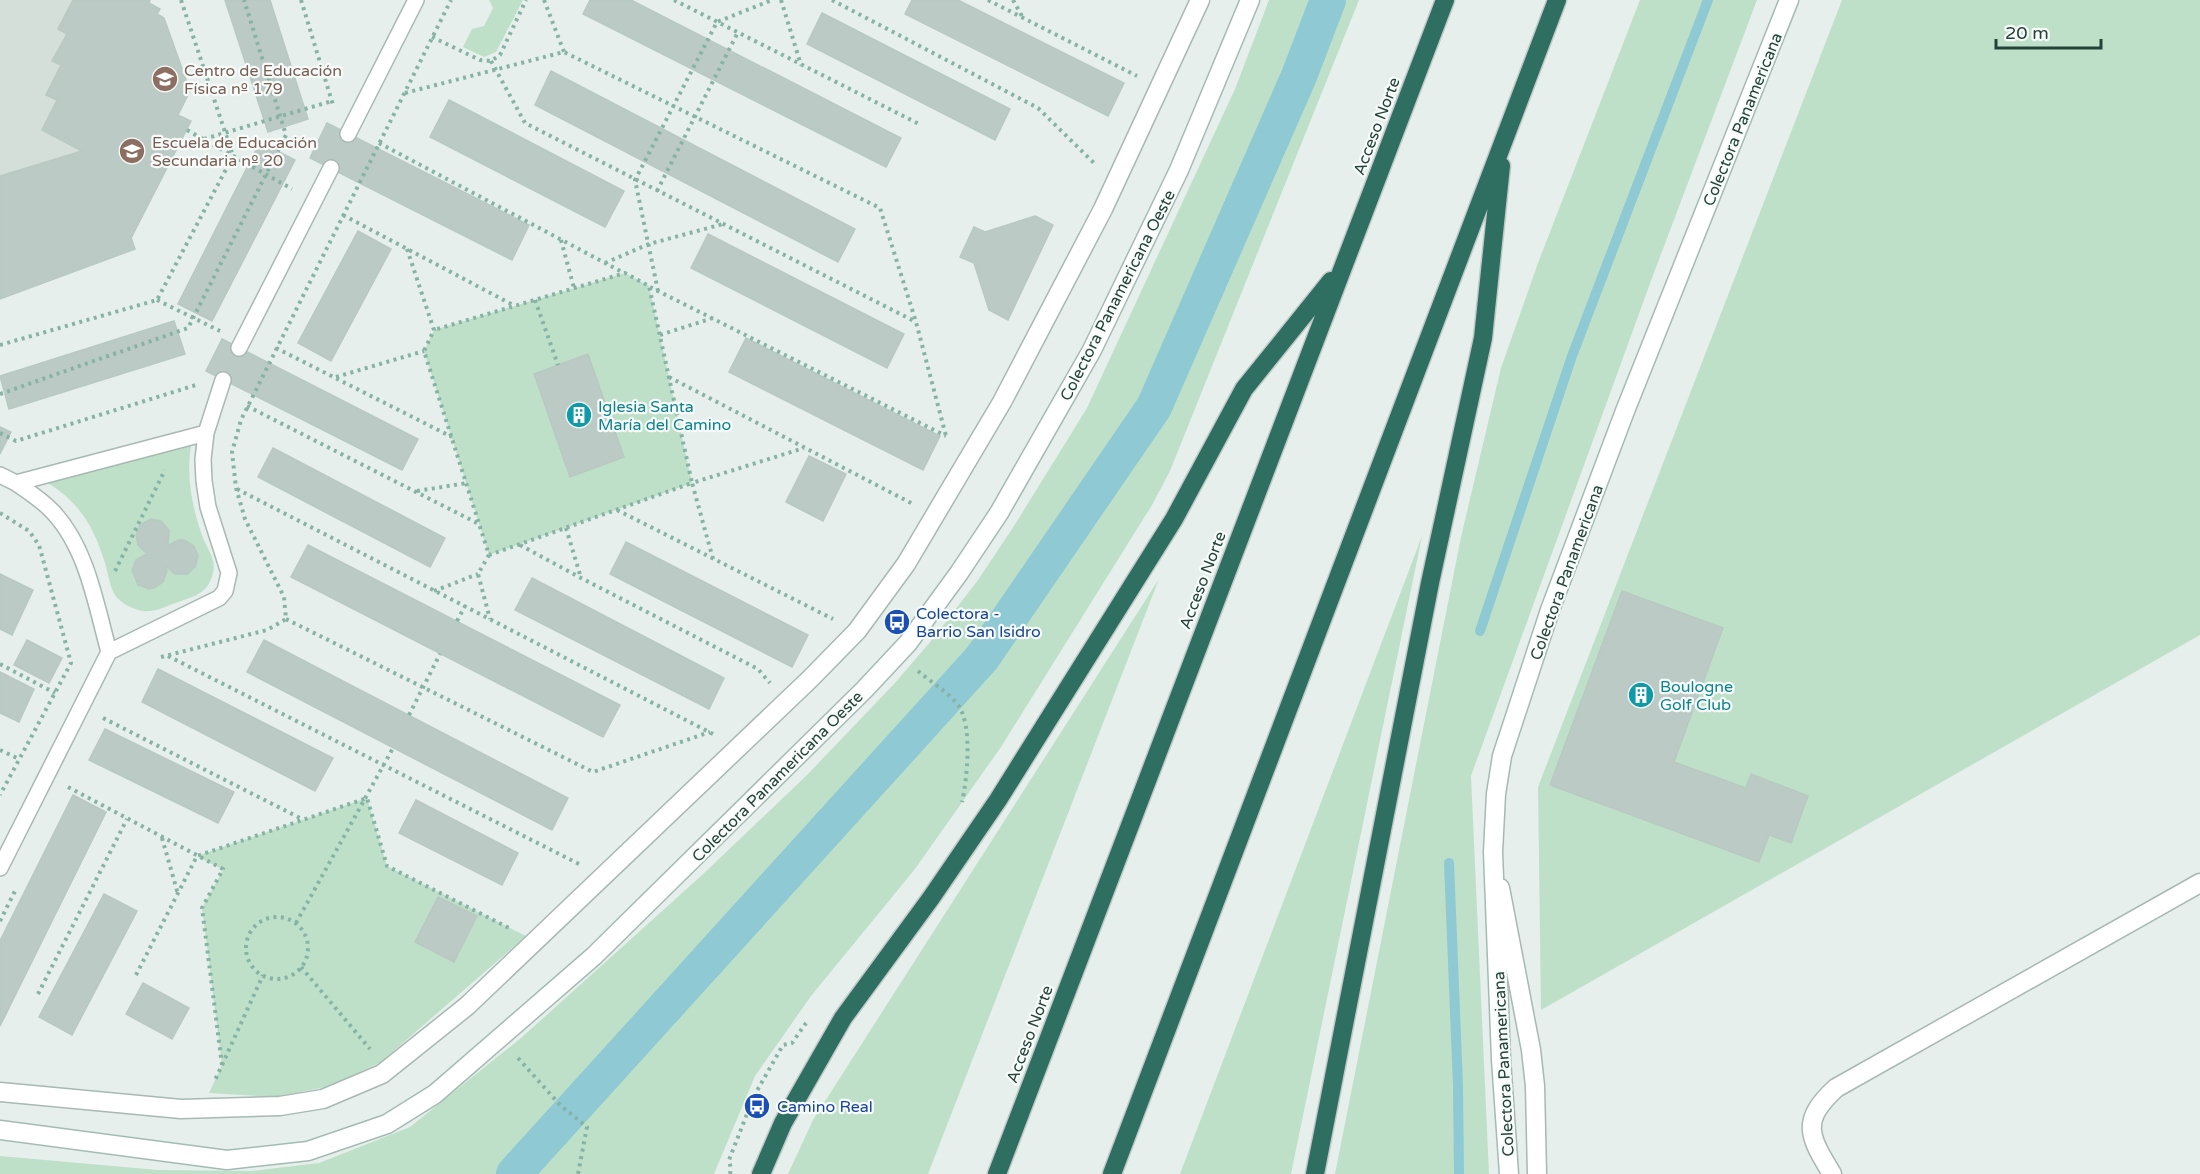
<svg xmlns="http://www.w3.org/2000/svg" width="2200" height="1174" font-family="'Varela Round',sans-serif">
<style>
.built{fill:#d4dfda}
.green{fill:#bfe0c8}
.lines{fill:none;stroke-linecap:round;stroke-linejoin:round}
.stream{stroke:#8ec9d4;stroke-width:10}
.canal{stroke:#8ec9d4;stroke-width:36}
.building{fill:#bbcac4;stroke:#b8c9c2;stroke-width:1.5}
.lane-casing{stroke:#a8b8b2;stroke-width:18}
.street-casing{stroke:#a8b8b2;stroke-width:21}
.secondary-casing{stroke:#a4bbb3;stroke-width:21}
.highway-casing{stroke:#c2cac8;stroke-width:21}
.path{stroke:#86b3a5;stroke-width:4;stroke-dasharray:3 4.5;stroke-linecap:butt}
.lane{stroke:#fff;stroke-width:15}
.street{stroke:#fff;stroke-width:18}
.secondary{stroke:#fff;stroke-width:18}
.highway{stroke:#2f6f62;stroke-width:18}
.labels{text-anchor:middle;stroke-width:4.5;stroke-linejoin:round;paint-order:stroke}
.education-label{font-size:16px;fill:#785e54;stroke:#f7fbf9;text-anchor:start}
.street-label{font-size:16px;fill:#24423a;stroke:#f7fbf9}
.culture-label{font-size:16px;fill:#0d838f;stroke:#f7fbf9;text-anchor:start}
.transit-label{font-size:16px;fill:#164399;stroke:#f7fbf9;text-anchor:start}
</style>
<rect width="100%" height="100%" fill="#e6efeb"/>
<!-- built -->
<path class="built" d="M0,0H150L149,3L160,9L157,14L164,18L190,91L178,115L191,121L132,238L135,249L0,299Z"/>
<!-- green -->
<path class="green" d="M489,0H523L496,52L484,57L463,47L472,29L484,26L493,8Z
M1269,0H1359L1170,471L1152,505L1001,747L915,869L811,996L755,1076L714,1174H0V1156L158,1170L251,1171L319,1163L410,1127L521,1038L701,876L806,776L894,684L931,641L978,580L1014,526L1087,408L1235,89Z
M1640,0H1757L1652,278L1471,776L1489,1174H1335L1461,537L1501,368L1538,263Z
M1842,0H2200V635L1541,1010L1538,787Z
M625,273L649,286L692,483L489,555L424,351L434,330Z
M191,446C186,475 192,507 202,535C206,548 217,559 213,573C209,591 197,596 181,601C169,605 155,613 142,611C133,609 120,603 115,595C109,586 108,571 104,560C93,525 78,501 46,482Z
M1422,536L1291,1174H1180Z
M1159,579L928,1174H788L813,1120Z
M367,798L387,866L526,936L381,1062L330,1086L276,1097L209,1093L222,1065L202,908L223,870L197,856Z"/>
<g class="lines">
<!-- stream -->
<path class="stream" d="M1480,631L1572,356L1708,0
M1449,863L1458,1086L1459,1174"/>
<!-- canal -->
<path class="canal" d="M514,1174L982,658L1154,407L1299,76L1328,0"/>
</g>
<!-- building -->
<path class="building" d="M73,0H150L149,3L160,9L157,14L164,18L190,91L178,115L191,121L131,238L135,249L0,299V176L82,151L42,130L57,100L46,95L61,65L52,61L67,34L58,29Z
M225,0H270L308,119L268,132Z
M590,0H631L901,138L886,167L583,14Z
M912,0H958L1124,83L1108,116L905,14Z
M822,13L1010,109L995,140L807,44Z
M551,71L855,229L838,262L535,105Z
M449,100L624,191L605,227L430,137Z
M327,123L529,225L512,260L310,158Z
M260,142L295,160L212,321L178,304Z
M1035,216L1053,225L1008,320L989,310L974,263L960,257L974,227L985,232Z
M358,231L391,249L331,361L298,343Z
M708,234L904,334L887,368L691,268Z
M174,321L185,354L9,409L0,376Z
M746,338L940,436L923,470L729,372Z
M222,339L418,439L402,470L206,371Z
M588,354L624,457L570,477L534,374Z
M0,427L11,432L0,454Z
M273,448L445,538L430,567L258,477Z
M809,456L846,474L823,521L786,502Z
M151,519L161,521L169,530L168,546L178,540H184L194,546L198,556L195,567L187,574H175L165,565L167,571L163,582L154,588L149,589L138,585L132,570L136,560L147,554L138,545L136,535L140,525Z
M626,542L808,635L792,667L610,574Z
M308,545L620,705L603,737L291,577Z
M0,574L33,590L12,635L0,629Z
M532,578L724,678L709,709L515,610Z
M1622,591L1723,628L1674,762L1746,788L1751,774L1808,796L1791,843L1769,835L1759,862L1550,785Z
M27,640L62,658L49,683L14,665Z
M264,640L568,798L552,830L247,672Z
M158,669L333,758L315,791L142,702Z
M0,672L34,689L19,722L0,713Z
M105,729L234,792L218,823L89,760Z
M73,795L106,812L0,1026V941Z
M416,800L518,853L502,885L399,833Z
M104,894L137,911L72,1035L39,1017Z
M438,897L477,916L454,962L415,942Z
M143,983L189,1008L172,1039L126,1014Z"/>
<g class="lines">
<!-- lane casing -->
<g class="lane-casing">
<path id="lane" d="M348,134L416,0
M239,348L331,168
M0,475L16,483
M109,652C96,605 87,548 53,512C42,500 29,492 16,483L206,433
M0,868L109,652L219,598L225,591L229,573L208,507L204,481L203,459L206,433L223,380"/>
</g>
<!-- street casing -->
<g class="street-casing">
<path id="street" d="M1500,888L1531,1050L1535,1086L1537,1174
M0,1092L181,1109L280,1106L323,1099L382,1074L467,1006L810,679L857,631L906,564L1002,402L1103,209L1200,0
M1832,1174C1809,1136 1800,1121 1836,1088L2200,883"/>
</g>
<!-- secondary casing -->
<g class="secondary-casing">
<path id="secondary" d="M0,1130L227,1160L308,1151L387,1124L435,1094L594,956L864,690L908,643L959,573L999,513L1092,350L1179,170L1250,0
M1509,1174L1501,1059L1493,852L1496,794L1502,756L1550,610L1625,411L1789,0"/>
</g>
<!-- highway casing -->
<g class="highway-casing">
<path id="highway" d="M761,1174L783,1123L843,1018L931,898L998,800L1174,519L1244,389L1331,281
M997,1174L1445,0
M1112,1174L1557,0
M1315,1174L1430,583L1483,338L1501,166"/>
</g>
<!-- path -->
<path class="path" d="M301,0L333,105
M544,0L564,52
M674,0L919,124
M781,0L801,65
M832,0L1038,108L1094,163
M988,0L1137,76
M1013,0L1023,18
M432,37L480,60L491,61L500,55L526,0
M491,61L525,123L916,322
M405,93L564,52L880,208L916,322L946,436
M187,130L292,189
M204,139L332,101
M379,143L624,273
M657,191L738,32
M343,215L515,306
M561,240L574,288
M407,249L434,330L424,351L489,555L692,483L649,286L625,273L434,330
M605,263L649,244L723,224
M650,287L946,436
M658,291L635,180L717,22L772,0
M157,300L220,331
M535,300L558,365
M660,335L713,318
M0,345L157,300L233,156L181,0
M276,348L452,437
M336,377L424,351
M669,377L913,504
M0,394L188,328L286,135L244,0
M247,406L479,524
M0,433L16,441L196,385
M237,489L713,734
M417,491L467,483
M617,510L833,619
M0,513L29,531L39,545L71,663L0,795
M566,528L581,578
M520,545L581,578L758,669L770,683
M489,555L478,574L490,619
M713,559L692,483L804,448
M115,571L165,470
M434,591L478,574
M286,619L593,772L710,732
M457,621L465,606
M168,656L579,864
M161,657L267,630L286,619L284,597L245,519L236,488L232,452L241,420L451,0
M0,664L55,693
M918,671C931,682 948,692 958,705C973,725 967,780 962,802
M409,715L440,654
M103,718L302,819
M0,750L19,759
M68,787L223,869L202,908L222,1065L215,1080
M162,838L178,894
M246 948a31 31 0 1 1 62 0a31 31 0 1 1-62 0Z
M0,921L16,889
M296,923L393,748
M301,967L370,1049
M136,975L197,856L367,798L387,866L511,929
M38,994L127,819
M518,1058L560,1105L587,1127L578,1174
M222,1065L263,975
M730,1174L731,1169L729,1160L754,1096L783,1045L792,1043L806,1023"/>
<!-- lane -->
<use href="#lane" class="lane"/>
<!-- street -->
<use href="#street" class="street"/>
<!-- secondary -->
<use href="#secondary" class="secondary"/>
<!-- highway -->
<use href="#highway" class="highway"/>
</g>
<!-- icons -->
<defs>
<g id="school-disc" transform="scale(1.35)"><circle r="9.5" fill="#8d6e63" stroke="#f7fbf9"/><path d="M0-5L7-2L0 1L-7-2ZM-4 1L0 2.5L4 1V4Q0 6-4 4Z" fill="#fff"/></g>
<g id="building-disc" transform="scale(1.35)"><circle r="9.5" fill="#0f9aa8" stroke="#f7fbf9"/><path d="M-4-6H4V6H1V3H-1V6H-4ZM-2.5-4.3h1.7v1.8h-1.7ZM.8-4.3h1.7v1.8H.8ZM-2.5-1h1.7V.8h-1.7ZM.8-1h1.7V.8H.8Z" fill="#fff"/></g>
<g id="bus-disc" transform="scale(1.35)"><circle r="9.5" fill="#1a4fb4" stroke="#f7fbf9"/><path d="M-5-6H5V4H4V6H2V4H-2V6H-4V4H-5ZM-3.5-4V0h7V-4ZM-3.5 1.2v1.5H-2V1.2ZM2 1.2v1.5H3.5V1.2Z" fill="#fff"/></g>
</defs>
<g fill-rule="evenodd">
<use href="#school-disc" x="165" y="79"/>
<use href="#school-disc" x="132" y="151"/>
<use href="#building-disc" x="579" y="415"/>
<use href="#bus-disc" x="897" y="622"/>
<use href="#building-disc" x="1641" y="695"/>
<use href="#bus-disc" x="757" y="1106"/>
</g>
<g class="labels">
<!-- education labels -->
<g class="education-label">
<text x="184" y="76">Centro de Educación<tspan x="184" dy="18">Física nº 179</tspan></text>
<text x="152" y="148">Escuela de Educación<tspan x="152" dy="18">Secundaria nº 20</tspan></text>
</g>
<!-- street labels -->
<g class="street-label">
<text transform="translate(1742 119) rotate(-68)" y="6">Colectora Panamericana</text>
<text transform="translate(1376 126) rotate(-69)" y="6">Acceso Norte</text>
<text transform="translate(1117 295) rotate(-63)" y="6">Colectora Panamericana Oeste</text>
<text transform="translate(1566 572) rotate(-70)" y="6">Colectora Panamericana</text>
<text transform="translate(1202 580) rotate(-69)" y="6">Acceso Norte</text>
<text transform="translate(777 776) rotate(-45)" y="6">Colectora Panamericana Oeste</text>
<text transform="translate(1029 1034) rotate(-69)" y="6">Acceso Norte</text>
<text transform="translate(1503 1064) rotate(-93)" y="6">Colectora Panamericana</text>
</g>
<!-- culture labels -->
<g class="culture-label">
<text x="598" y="412">Iglesia Santa<tspan x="598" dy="18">María del Camino</tspan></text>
<text x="1660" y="692">Boulogne<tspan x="1660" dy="18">Golf Club</tspan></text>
</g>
<!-- transit labels -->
<g class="transit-label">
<text x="916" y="619">Colectora -<tspan x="916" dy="18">Barrio San Isidro</tspan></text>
<text x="777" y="1112">Camino Real</text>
</g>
</g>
<!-- scale -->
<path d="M1996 39v9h105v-9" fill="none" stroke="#24423a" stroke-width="3"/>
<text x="2005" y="39" font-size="18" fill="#24423a" stroke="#f7fbf9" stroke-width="4.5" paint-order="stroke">20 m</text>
</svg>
